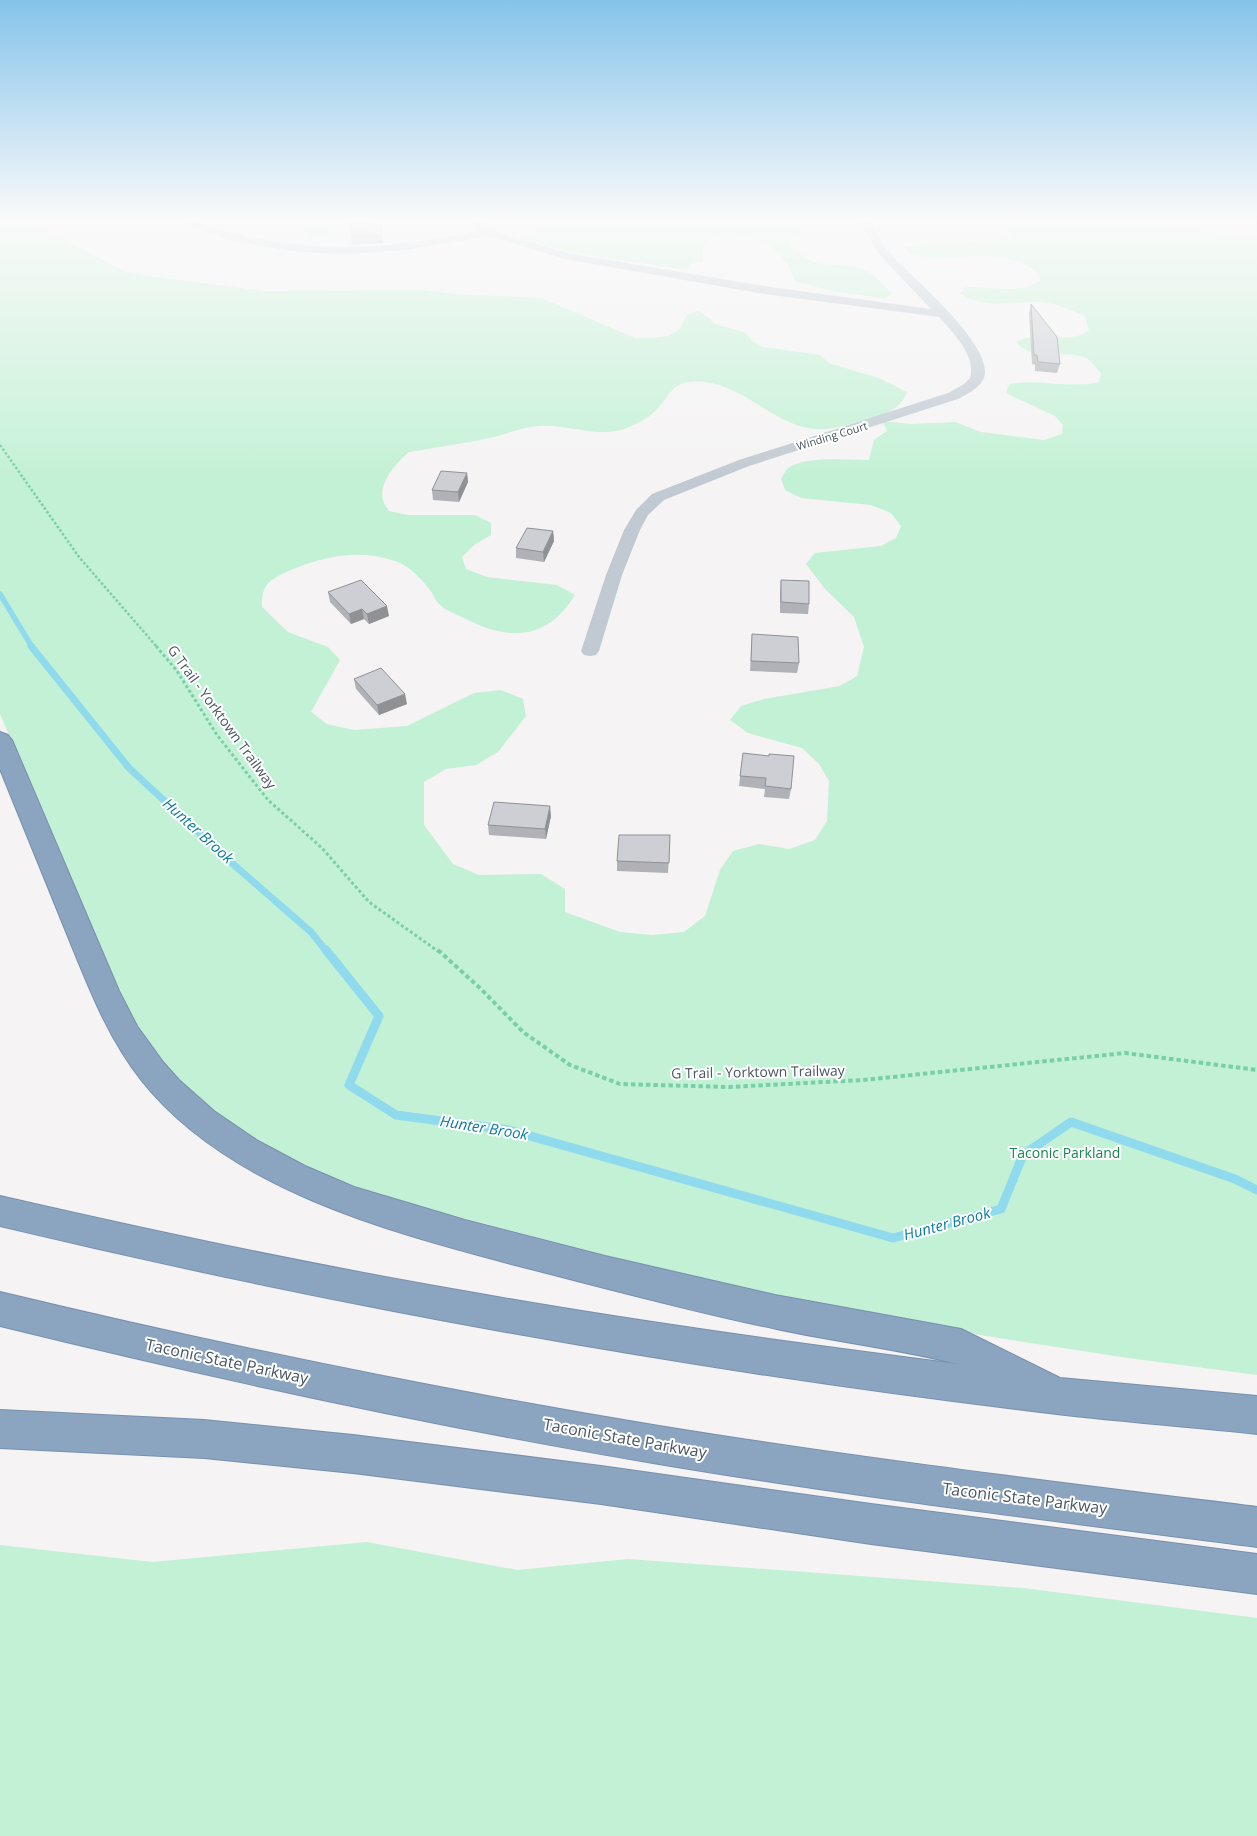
<svg xmlns="http://www.w3.org/2000/svg" width="1257" height="1836" font-family="'Open Sans',sans-serif">
<style>
.green{fill:#c3f1d5}
.lines{fill:none;stroke-linecap:round;stroke-linejoin:round}
.stream-far2{stroke:#90daee;stroke-width:5.5}
.stream-far1{stroke:#90daee;stroke-width:7}
.stream{stroke:#90daee;stroke-width:9}
.highway-casing{stroke:#7690ad;stroke-width:2}
.path-far2{stroke:#7ad0a6;stroke-width:2.5;stroke-dasharray:2.5 2;stroke-linecap:butt}
.path-far1{stroke:#7ad0a6;stroke-width:3;stroke-dasharray:3 2.5;stroke-linecap:butt}
.path{stroke:#7ad0a6;stroke-width:4;stroke-dasharray:4.5 3;stroke-linecap:butt}
.street{fill:#c1cad2;fill-rule:evenodd}
.highway{fill:#8ba5c1;fill-rule:evenodd}
.wall{fill:#b0b2b7}
.shaded-wall{fill:#909195}
.building{fill:#cdcfd5;stroke:#909195}
.labels{text-anchor:middle;stroke-width:4;stroke-linejoin:round;paint-order:stroke}
.far-street-label{font-size:11px;fill:#4a5661;stroke:#fff}
.street-label{font-size:14px;fill:#4a5661;stroke:#fff}
.park-label{font-size:14px;fill:#17864f;stroke:#fff}
.water-label{font-size:15px;font-style:italic;fill:#0c7c9b;stroke:#fff}
.near-street-label{font-size:16px;fill:#4a5661;stroke:#fff}
</style>
<rect width="100%" height="100%" fill="#f5f3f3"/>
<!-- green -->
<path class="green" d="M0,222H36L42,228L126,272L156,277L264,291L423,290L455,294L541,298L635,338H652L668,336L679,330L687,315L699,310L715,324L746,333L752,341L763,347L820,355L829,363L879,378L907,392C901,409 882,417 866,420C853,423 839,428 825,429C780,433 750,387 704,382C669,378 672,397 651,415C643,421 634,425 624,429C596,438 567,424 538,426C524,427 511,432 498,436C469,443 438,447 409,452C397,462 378,483 383,500C384,504 387,508 389,511L408,515H475L491,523V535L474,545L462,557L466,569L487,577L557,585L575,595C547,641 507,641 464,618C457,614 446,611 440,605C437,602 434,597 432,593C422,579 411,567 395,561C359,549 325,556 291,570C271,579 261,583 262,607L288,632L328,647L340,660L311,712L327,724L354,730L407,726L474,693L501,690L523,699L526,716L498,752L476,765L446,769L424,782V825L453,864L479,875L541,874L565,889V912L620,932L652,935L684,932L705,916L720,870L733,851L759,844L789,849L815,840L827,821L829,781L819,764L802,748L748,733L730,720L741,706L764,699L840,686L857,676L864,647L854,617L826,590L806,564L815,553L881,546L896,538L901,526L891,513L871,505L801,498L785,490L781,479C783,476 785,471 787,469C803,455 849,460 869,460L874,440L887,431L882,421L912,424L955,422L981,432L1044,440L1062,434L1063,425L1055,416L1006,393L1009,384C1039,378 1069,389 1099,382L1101,373C1096,368 1090,359 1084,357C1060,349 1035,363 1016,342C1040,329 1064,346 1089,331L1085,316C1070,310 1057,303 1040,302C1014,301 983,310 960,293L966,287C989,286 1020,295 1040,281L1039,274C999,240 951,268 908,253L905,247C939,239 976,245 1010,238V233L1002,227L983,222H1134L1257,237V1375L1128,1358L986,1336L855,1312L681,1275L391,1199L334,1179L283,1156L241,1131L199,1100L160,1060L142,1033L126,1006L99,947L0,714Z
M309,222H334L329,234L314,238L306,237Z
M555,222H799L809,227L792,238L790,244C819,276 832,258 865,270C875,274 884,286 892,293L885,299L828,290L795,281C792,274 789,265 784,259C771,242 735,225 713,236C709,238 705,245 702,248L703,262L690,264L688,270L573,253L521,239Z
M367,1542L517,1570L628,1559L1023,1588L1257,1618V1836H0V1545L153,1562Z"/>
<g class="lines">
<!-- stream-far2 -->
<path class="stream-far2" d="M0,594L32,647"/>
<!-- stream-far1 -->
<path class="stream-far1" d="M31,646L129,768L225,857L311,932L327,952"/>
<!-- stream -->
<path class="stream" d="M326,950L379,1016L349,1085L396,1115L509,1130L893,1238L1001,1209L1023,1155L1071,1122L1235,1179L1257,1190"/>
<!-- highway casing -->
<g class="highway-casing">
<path id="highway" d="M0,732L8,735L12,740L119,991L137,1026L163,1062L179,1080L214,1111L258,1141L305,1166L354,1187L465,1220L605,1256L775,1295L961,1329L1060,1378L1257,1396V1434C1185,1426 1112,1421 1040,1412C690,1370 343,1308 0,1226V1196C156,1232 312,1265 469,1292C631,1321 795,1343 958,1364C899,1349 837,1342 777,1329C689,1311 602,1287 515,1265C387,1231 228,1189 142,1081C107,1037 88,985 67,934C45,879 22,824 0,769Z
M0,1292C216,1344 434,1389 653,1425C854,1458 1055,1482 1257,1507V1547C1055,1521 854,1497 653,1463C433,1426 216,1379 0,1326Z
M0,1410L204,1420L353,1435L601,1466L871,1504L1257,1554V1594L871,1544L601,1504L353,1473L204,1458L0,1448Z"/>
</g>
<!-- path-far2 -->
<path class="path-far2" d="M0,445L79,557L157,647"/>
<!-- path-far1 -->
<path class="path-far1" d="M156,646L177,671L217,735L268,800L322,848L369,902L439,952"/>
<!-- path -->
<path class="path" d="M438,950L480,988L523,1032L570,1065L620,1084L729,1087L863,1080L1125,1053L1257,1070"/>
<!-- street -->
<path class="street" d="M188,222C204,222 216,229 231,233C249,238 269,241 287,243C351,252 417,244 480,231L471,222H483L493,231L567,253L764,286L931,309L879,254L860,222H871C876,232 881,243 889,252C912,278 987,339 985,373C984,386 968,394 958,399L749,466L664,500L648,515L640,530L622,575L599,651L596,655L590,656L584,655L581,651L606,575L624,530L636,510L652,494L739,460L948,393L964,384L970,378C977,356 952,332 939,317L764,294L565,259L489,236L404,250L348,254L319,253L291,251L235,241L205,232Z"/>
<!-- highway -->
<use href="#highway" class="highway"/>
</g>
<!-- wall -->
<path class="wall" d="M381,226L383,243L352,245L351,236Z
M1031,304L1060,364L1057,373L1035,371V365L1032,364L1029,313Z
M467,473L468,482L459,502L433,500L432,490Z
M553,531L554,541L544,562L516,558V548Z
M781,580L809,604L808,614L780,613V590Z
M328,592L389,616L369,624L364,619L351,624L330,602Z
M752,634L799,663L797,673L750,671Z
M354,679L407,704L379,715L356,689Z
M743,753L791,789L789,799L764,797L765,789L739,786Z
M551,816L546,839L489,835L488,825Z
M670,835L668,873L617,871V861Z"/>
<!-- shaded-wall -->
<path class="shaded-wall" d="M467,473L468,482L459,502L458,492Z
M553,531L554,541L544,562L543,552Z
M387,606L389,616L369,624L367,614Z
M362,609L364,619L351,624L349,614Z
M405,694L407,704L379,715L377,705Z
M550,806L551,816L546,839L545,829Z"/>
<!-- building -->
<path class="building" d="M350,222H357L381,226L382,235L351,236Z
M1031,304L1057,337L1060,364L1038,362L1037,355H1034Z
M441,471L467,473L458,492L432,490Z
M527,528L553,531L543,552L516,548Z
M361,580L387,606L367,614L362,609L349,614L328,592Z
M781,580L809,581V604L781,602Z
M752,634L798,637L799,663L751,661Z
M381,668L405,694L377,705L354,679Z
M743,753L769,756V754L794,756L791,789L765,786L766,778L740,776Z
M494,802L550,806L545,829L488,825Z
M619,835H670L669,863L617,861Z"/>
<!-- sky -->
<linearGradient id="sky" x2="0" y2="1"><stop stop-color="#85c3ea"/><stop offset="0.46" stop-color="#fafafa"/><stop offset="1" stop-color="#fafafa" stop-opacity="0"/></linearGradient>
<rect width="1257" height="479" fill="url(#sky)"/>
<g class="labels">
<!-- far-street labels -->
<g class="far-street-label">
<text transform="translate(832 436) rotate(-17)" y="4">Winding Court</text>
</g>
<!-- street labels -->
<g class="street-label">
<text transform="translate(222 717) rotate(54)" y="5">G Trail - Yorktown Trailway</text>
<text transform="translate(758 1072) rotate(-1)" y="5">G Trail - Yorktown Trailway</text>
</g>
<!-- park labels -->
<g class="park-label">
<text x="1065" y="1158">Taconic Parkland</text>
</g>
<!-- water labels -->
<g class="water-label">
<text transform="translate(198 831) rotate(42)" y="5">Hunter Brook</text>
<text transform="translate(484 1128) rotate(9)" y="5">Hunter Brook</text>
<text transform="translate(947 1224) rotate(-15)" y="5">Hunter Brook</text>
</g>
<!-- near-street labels -->
<g class="near-street-label">
<text transform="translate(227 1361) rotate(12)" y="6">Taconic State Parkway</text>
<text transform="translate(625 1438) rotate(10)" y="6">Taconic State Parkway</text>
<text transform="translate(1025 1498) rotate(7)" y="6">Taconic State Parkway</text>
</g>
</g>
</svg>
